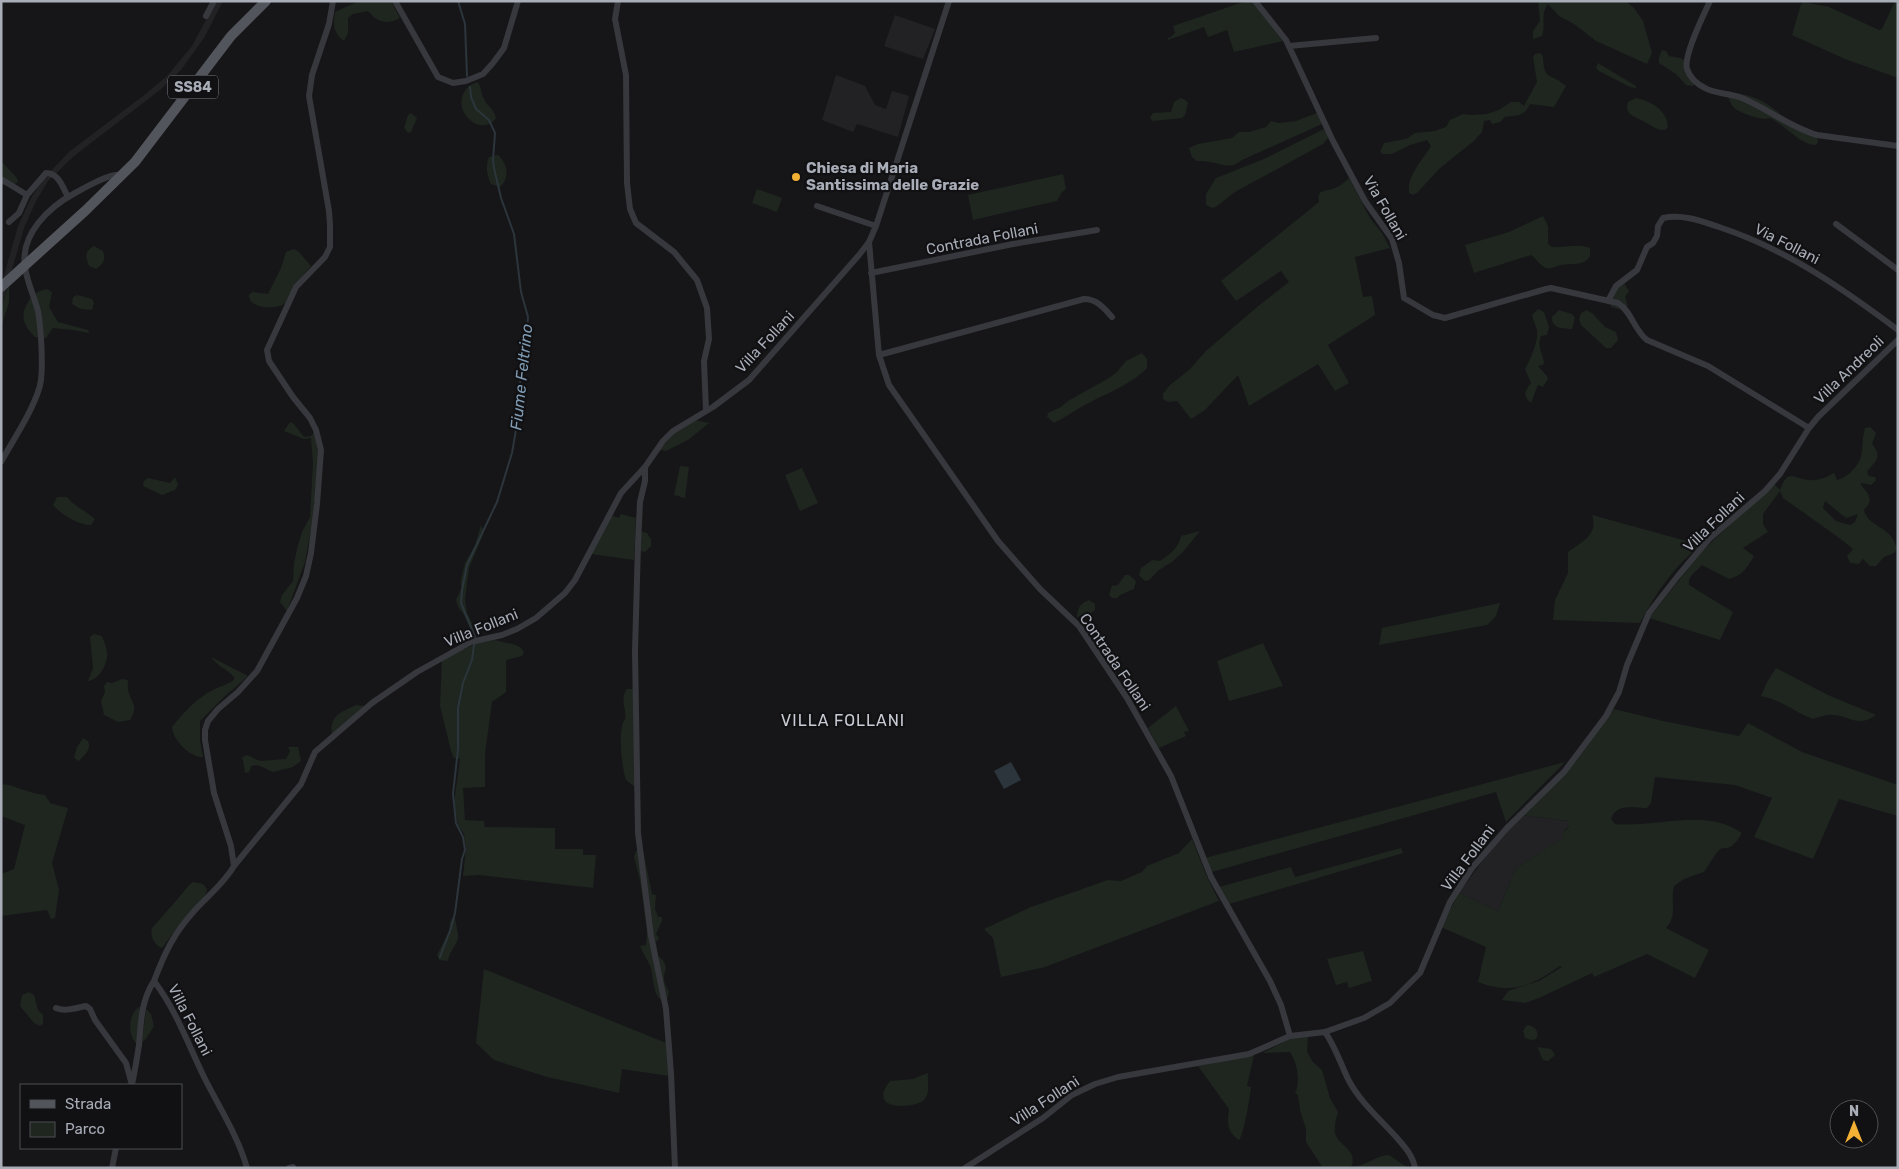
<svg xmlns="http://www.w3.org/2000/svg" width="1899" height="1169" font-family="Rubik,sans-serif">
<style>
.built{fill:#222225}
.green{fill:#1e261f;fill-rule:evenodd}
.water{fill:#2c353c}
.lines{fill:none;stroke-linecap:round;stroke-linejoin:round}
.stream{stroke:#2c353c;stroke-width:2}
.street{stroke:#37383d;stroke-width:6}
.primary{stroke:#53555c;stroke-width:10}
.poi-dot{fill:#f2b134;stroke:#111113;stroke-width:2}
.labels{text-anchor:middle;stroke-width:4.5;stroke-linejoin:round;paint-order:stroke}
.shield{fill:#111113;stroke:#7b7e86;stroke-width:1}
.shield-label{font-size:14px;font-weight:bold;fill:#a8adb8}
.poi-label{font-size:15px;font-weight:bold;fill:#a8adb8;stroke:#111113;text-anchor:start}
.street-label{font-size:15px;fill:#a8adb8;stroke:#111113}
.water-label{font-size:16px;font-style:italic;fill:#7f9bb3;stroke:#111113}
.neighbourhood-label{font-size:16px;letter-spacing:1px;fill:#c9ccd4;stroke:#111113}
</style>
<rect width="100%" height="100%" fill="#161618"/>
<!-- built -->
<path class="built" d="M216,1H223L204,38L181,70L160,90L74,156L48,181L36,201L24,228L1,308V286L18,226L31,198L44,178L70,151L143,96L167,76L192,46Z
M895,15L935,29L923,59L884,46Z
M836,75L865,86L875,105L886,109L892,91L909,96L898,137L857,124L853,132L822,120Z
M1523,815L1569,821L1570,825L1564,831V838L1516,868L1498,911L1459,893L1492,848Z"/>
<!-- green -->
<path class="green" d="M359,1H391L400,18C387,25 378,23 368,11L353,14L348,18V33L344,41C333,33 333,24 335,12Z
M1246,1H1252L1283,41L1234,52L1227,30L1208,37L1204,27L1168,40V38L1172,36L1175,33L1173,26Z
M1538,1H1626L1634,8L1643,21L1652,53L1647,64L1596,41L1574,24L1559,16L1548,4C1540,14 1546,25 1542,36L1533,39V31L1540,21Z
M1895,1H1898V78L1845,59L1792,35L1801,4L1804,2L1829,7L1879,30L1882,29Z
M1662,50L1666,51L1669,56L1680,58L1686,61L1695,83L1693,86L1686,85L1676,74L1659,63V57Z
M1540,53L1543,56C1544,82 1550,72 1566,86L1554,107L1530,104C1524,117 1517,115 1505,117L1500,122L1492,124L1490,120L1484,121L1482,132L1474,141L1440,168L1417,193L1413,195L1409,193C1407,175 1422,161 1431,146L1427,140L1410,145L1392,154H1383L1380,152L1384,143L1406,139L1415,133L1435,131L1446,127L1450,120L1463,114L1471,115L1487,114L1499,110L1511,102H1519L1524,106L1537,82L1533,57L1535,54Z
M1598,63L1636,86V88L1630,87L1599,71L1596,68Z
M477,82C482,86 480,91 483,97C486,105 494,109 496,118C482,139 448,110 467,88C469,85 473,84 477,82Z
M1739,94C1765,97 1774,111 1794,124C1801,129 1810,131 1817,134L1818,143L1815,145C1798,144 1784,123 1769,118C1762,121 1744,114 1737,110C1732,107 1730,102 1728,97Z
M1181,98L1185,100L1188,103L1185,115L1182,118L1153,121L1150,118L1153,113L1171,112L1174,102Z
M1636,98C1651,101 1667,110 1668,127L1665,130C1655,130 1651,125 1643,121C1634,116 1624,115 1628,102Z
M411,113L417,118L411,132L408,133L404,128L408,115Z
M1317,113L1322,124L1242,160C1228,170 1224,164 1210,162C1206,161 1201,161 1197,161L1192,157L1189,148L1198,144L1232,138L1239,132H1249L1266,127L1271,121L1279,123L1296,121Z
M1324,129L1329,137L1323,144L1235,192L1217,206L1213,208L1206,205V194L1216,178L1264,159Z
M498,155C508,164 510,178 500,187L491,184C487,175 485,167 489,157Z
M2,162L17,178L18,182L13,185H1Z
M1063,174L1066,189L1062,192L1057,201L973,220L968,195Z
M1349,178L1370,218L1382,233L1390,248L1355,257L1363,297L1372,296L1375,315L1328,345L1349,383L1335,391L1318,364L1249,406L1238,375L1205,410L1191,419L1177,401L1168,402L1163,399V394L1170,385L1189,370L1206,351L1257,307L1289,282L1281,271L1236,301L1221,281L1319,202C1316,188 1327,192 1335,188C1340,186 1345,182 1349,178Z
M757,189L782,198L777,212L752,203Z
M1543,216L1548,226V244L1552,247C1564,248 1578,243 1590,248C1593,267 1573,263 1561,265C1556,266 1551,270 1546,268C1540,266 1536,258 1531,255L1474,273L1465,245L1509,232Z
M94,246L103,251C106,260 103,264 96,269L89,266C85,256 85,251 94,246Z
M294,249L299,252L311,266C305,273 299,280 293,288C291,292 289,299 286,302C278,311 248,309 249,295L252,292L268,294L281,268L286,252Z
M1624,283L1629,291L1625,297L1628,306L1619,309L1611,307L1609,296Z
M9,284V302L1,328V308Z
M47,289L52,292L49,307L58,322L88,330L89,333L73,330L53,328L46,338L35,337C24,326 19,316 28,302C33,294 37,291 47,289Z
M77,295L92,299L94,303L92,310L81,309L72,304L73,297Z
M1538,309L1544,312L1549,327L1547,335L1541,336C1537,346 1542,352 1544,362L1543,365L1538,366L1547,376L1548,379L1543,387L1538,385L1531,403C1522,395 1525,391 1531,383L1525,369C1530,360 1539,340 1537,331C1536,325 1533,321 1532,315Z
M1559,310L1572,314L1575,318L1572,329C1562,329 1551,328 1552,317Z
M1586,310L1592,313L1605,327L1616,332L1618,340L1611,348H1606L1581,325L1579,319L1581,313Z
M1142,353L1147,359V368C1128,387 1101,395 1078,409C1069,414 1063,419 1054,423L1047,417L1048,413L1061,407L1068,401L1109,378L1117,372L1126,361Z
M695,420L709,423L688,440L666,451L660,450L674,433Z
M290,422L294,424L304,437L311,436L314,432L320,459L311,529L305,562L287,611L280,602L282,595L293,581L294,563L298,545L302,532L310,517L313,463L311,438L304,439L284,431Z
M1870,427L1876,433L1872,444C1884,458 1874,462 1867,472L1869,476L1875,477L1876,480L1871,485L1861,483V485C1869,494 1874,500 1864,510C1870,530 1891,524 1897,549L1894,553L1884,557L1876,566H1870L1863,559L1859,564L1850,563L1847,556L1853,549L1838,537L1783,498L1780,491L1763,514V524L1768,532L1743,548L1754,556C1747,568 1743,575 1729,579L1702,565C1696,572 1688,575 1689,585L1733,612L1720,640L1649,618L1703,550L1774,484L1780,490C1788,468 1792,478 1808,480C1816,481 1826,478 1834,473L1837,480C1847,478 1859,466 1861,456C1863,448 1862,440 1864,432L1865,428ZM1825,501L1846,518L1858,514L1855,522L1850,525L1836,521L1823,508Z
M680,466L689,467L685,498L674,495Z
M802,468L818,503L800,511L785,475Z
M175,477L178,485L175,490L162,495L143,486L144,481L148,478L170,483Z
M57,497H67C75,507 86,511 95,519L91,525C78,525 62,515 53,505Z
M621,514L636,518L634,560L591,554L610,515L619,518Z
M1592,515L1701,545C1675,565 1655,594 1640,623L1553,620L1555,600L1568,573V552C1581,542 1599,535 1592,515Z
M481,525L484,532L469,568L465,599L467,613L473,625L475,638L464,615L458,607L456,600L461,589V579L465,563L475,545Z
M640,531L647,533L651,539V546L645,552L640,551Z
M1200,531L1182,553L1172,562L1159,570L1149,580L1145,581L1139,575L1141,568L1152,560L1160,561C1170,554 1178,549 1181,536Z
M1125,575H1129L1136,581L1134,589L1120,595L1117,598H1112L1109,595L1112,586L1118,585Z
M1089,600L1095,604V610L1087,616L1077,617C1077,608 1081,603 1089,600Z
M1500,603L1496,616L1487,625L1379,645L1382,628Z
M94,634L102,636C104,642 108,650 107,657C106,667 98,680 88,681L93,668L90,637Z
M496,640C505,644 519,642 524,652L522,656L506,660V692L492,702L485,754V787L463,788L465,820L484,821L485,827L555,828V849H583V855H596L593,888L479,875L463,876L466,849L464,834L458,825L454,802L460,759L454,758L451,751L440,706L442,659L478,643Z
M1263,643L1283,686L1229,701L1217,661Z
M211,657L248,676L223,698L200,721V741L203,757C190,758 173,740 172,727C182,714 198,697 213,690C220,686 227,685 234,680V677C227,669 217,666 211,657Z
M1776,668L1828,695L1876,715C1858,728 1851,716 1833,715C1826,714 1820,717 1813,719C1794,712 1782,700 1761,696L1767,682Z
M122,679L128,680C128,684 127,689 129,693C133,706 138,706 130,720L118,722L104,715L101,701L105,692L104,686L107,682L112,683Z
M627,689H634L636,788L626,780C622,768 619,739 622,726C622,725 624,720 625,719C627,708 619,699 627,689Z
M356,705L364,706L332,736C329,715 340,713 356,705Z
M1176,706L1189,731L1184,732L1186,736L1159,748L1148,728Z
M1614,709L1663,721L1739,736L1748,723L1802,752L1898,785V816L1839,799L1813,859L1754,837L1772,798L1735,785L1655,777L1651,803L1647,808C1633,808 1616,803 1611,819L1615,824C1657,828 1705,807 1742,833C1737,841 1732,850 1722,848L1717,852L1704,872L1684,879L1674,886C1670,902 1678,915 1666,928L1709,950L1695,978L1647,954L1594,977L1592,973L1539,998L1525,1003L1502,1000L1508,991L1539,981L1562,967L1560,966C1531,986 1512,995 1478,982L1486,947L1441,927L1459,893L1498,911L1516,868L1563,838L1562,834L1569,827V821L1523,815L1566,772Z
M83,738L88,741C92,750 84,755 79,761L74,758L77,747Z
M288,747H298L301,761L293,767L273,772C265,769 260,763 251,766L249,772L245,773L243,760L241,758L247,755L260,761L286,759L290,751Z
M1565,762L1506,822L1496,792L1212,872L1205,858Z
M4,784C19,787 30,794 45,795L50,803L68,808L52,863L59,890L55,918L51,919L47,910L1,916V874L14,869L25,825L1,816V786Z
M1192,839L1207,877L1219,901L1045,967L1001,977L993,938L984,929L1031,907L1108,880L1121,881L1142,872L1147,866L1179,853Z
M1401,848L1403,853L1229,904L1219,887L1291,867L1295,877Z
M643,850L652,894L656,895L655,909L658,917H662V921L656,934L659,938L656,942L658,956L663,960L666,967C663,980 663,980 669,992L666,1003C652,998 654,979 651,968C648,960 643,954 640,946L646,945L647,931L640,880L634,857L636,851Z
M193,882L203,884L207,889L206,894L187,915L162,948C154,945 150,937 152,928L175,902L189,885Z
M453,917H455C455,924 459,932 458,938C457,945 449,951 448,961L439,960L437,955L449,931L450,922Z
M1363,951L1372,981L1349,988L1347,982L1336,985L1327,959Z
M484,969L666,1043L669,1076L622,1069L619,1093L547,1077L494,1060L476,1043Z
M29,992L34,995L38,1010L43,1015V1024L40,1026L34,1023L20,1006L22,995Z
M139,1007H142L137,1044C127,1036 128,1014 139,1007Z
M146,1009L151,1014L154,1026L146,1039L142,1042Z
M1527,1025C1535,1026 1540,1032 1536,1039L1531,1040L1525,1038L1523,1031Z
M1308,1036L1307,1052L1313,1062L1322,1070L1330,1098L1338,1112C1336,1119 1334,1126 1335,1133C1338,1146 1359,1150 1351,1167C1367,1166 1376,1155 1389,1155L1408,1168H1323L1306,1142V1129L1300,1110L1298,1095L1295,1093C1301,1082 1297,1062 1290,1052L1262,1053L1292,1038Z
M1537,1047L1551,1049L1555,1055L1548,1061L1543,1060Z
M1254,1055L1247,1086L1251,1087C1250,1097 1244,1134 1239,1140C1227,1132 1227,1123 1229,1109L1198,1066Z
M928,1073C927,1082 931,1092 924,1100C917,1108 865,1113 890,1081L913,1079Z"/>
<!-- water -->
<path class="water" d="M1011,762L1021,780L1004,789L994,771Z"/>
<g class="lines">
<!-- stream -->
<path class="stream" d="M458,1L465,24L467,76
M470,87L471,97L476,109L489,120L495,133L493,160L494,168L501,198L514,234L521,292L528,317L526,343L522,358L517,424L512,453L497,502L467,565L462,590L461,603L475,637
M440,957L451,928L455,913L462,859L465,850L463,837L456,823L453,794L458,749V708L463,683L472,660L474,645"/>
<!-- street -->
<path class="street" d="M395,1L438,77L453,83L466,81L483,74L493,63L504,48L518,1
M618,1L615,19L626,75L627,183L630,209L636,223L674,252L697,280L707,308L709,339L704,361L706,411
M1255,1L1286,40L1333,141L1365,201L1392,239L1399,263L1404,298L1433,315L1445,318L1546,289L1551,288L1618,303C1632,312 1634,330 1647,340L1708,366L1809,428
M1710,1C1704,14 1683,56 1687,69C1690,78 1697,84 1705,88C1715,94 1730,93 1742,98C1768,109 1790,127 1817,135L1898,146
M206,16L214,1
M1289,46L1376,38
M1,179L27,195
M817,206L876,226
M9,222L19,213L27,195L46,173C59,173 63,188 68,197
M1836,224L1898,270
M869,242L879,355L889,385L998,541L1040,589L1079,626L1127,698L1171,776L1211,877L1270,981L1281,1005L1290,1036
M871,273L1013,244L1097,230
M1608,301L1616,286L1637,270L1647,247L1653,243L1657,236L1658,226L1663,218C1683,214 1701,221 1719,227C1786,249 1842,288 1898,330
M879,355L1084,299C1097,299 1104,308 1112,317
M1,462C13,440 38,403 41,380C43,362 41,328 38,311C34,296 27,282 25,267C20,234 49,207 75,193C86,187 110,173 121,175
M645,467V481L640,502L638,544L635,651L638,833L651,936L666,1009L671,1073L675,1168
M234,866L231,846L214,793L205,740V730L208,721L218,709L238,692L257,671L297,598L306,576L311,553L317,504L321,450L316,430L310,418L293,397L269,361L267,350L296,287L325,257L330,247V225L329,211L309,96L312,75L329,24L333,1
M56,1008C65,1012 76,1008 86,1006L90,1009L95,1020L126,1063L132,1085
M1325,1032C1336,1048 1341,1065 1349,1081C1361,1103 1381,1120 1397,1138C1405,1147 1413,1156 1415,1168
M132,1084C135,1071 137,1058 139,1045C141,1022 141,1001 154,981
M112,1168L116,1148
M247,1168C238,1136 219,1107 204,1077C188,1044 176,1010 154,981C165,952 174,933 195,910C209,895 224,883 234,866L301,784L315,752L372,703L417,672L471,642L502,635L517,629L536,618L565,593L575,580L621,493L645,467L663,441L673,431L713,407L749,380L859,255L869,242L876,226L949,1
M289,1168L293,1167
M965,1168L1043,1118L1072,1095L1095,1084L1118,1077L1249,1054L1290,1036L1325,1032L1364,1018L1390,1003L1420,973L1450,902L1472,868L1507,828L1564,772L1606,716L1619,692L1627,665L1649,613L1677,577L1709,539L1765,491L1780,474L1809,428L1818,417L1898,340"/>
<!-- primary -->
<path class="primary" d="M1,287L85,211L135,162L231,36L266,1"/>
</g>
<!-- markers -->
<circle class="poi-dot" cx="796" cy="177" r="5"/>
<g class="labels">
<!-- shield labels -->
<rect class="shield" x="168" y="75.5" width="50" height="23" rx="4"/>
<g class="shield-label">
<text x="193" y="92">SS84</text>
</g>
<!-- poi labels -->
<g class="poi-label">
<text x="806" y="173">Chiesa di Maria<tspan x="806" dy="17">Santissima delle Grazie</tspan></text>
</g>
<!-- street labels -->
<g class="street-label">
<text transform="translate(1385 208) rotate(60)" y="5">Via Follani</text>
<text transform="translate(982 239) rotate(-11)" y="5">Contrada Follani</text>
<text transform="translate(1787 244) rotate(27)" y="5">Via Follani</text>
<text transform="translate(765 342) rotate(-47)" y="5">Villa Follani</text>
<text transform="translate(1849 370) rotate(-44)" y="5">Villa Andreoli</text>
<text transform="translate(1714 522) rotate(-44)" y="5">Villa Follani</text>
<text transform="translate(481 628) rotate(-22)" y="5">Villa Follani</text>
<text transform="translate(1115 662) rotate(56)" y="5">Contrada Follani</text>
<text transform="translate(1468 858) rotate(-53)" y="5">Villa Follani</text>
<text transform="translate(190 1020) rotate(63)" y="5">Villa Follani</text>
<text transform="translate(1045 1101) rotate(-33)" y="5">Villa Follani</text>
</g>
<!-- water labels -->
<g class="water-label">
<text transform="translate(521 377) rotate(-84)" y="6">Fiume Feltrino</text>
</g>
<!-- neighbourhood labels -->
<g class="neighbourhood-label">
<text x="843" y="726">VILLA FOLLANI</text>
</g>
</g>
<!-- border -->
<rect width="1899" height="1169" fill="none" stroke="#a8adb8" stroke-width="5"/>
<!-- legend -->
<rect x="20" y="1084" width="162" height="65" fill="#111113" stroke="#4d4f55"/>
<rect x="30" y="1100" width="25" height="8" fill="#53555c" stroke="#4d4f55"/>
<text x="65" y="1109" font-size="15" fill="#a8adb8">Strada</text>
<rect x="30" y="1122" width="25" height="15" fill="#1e261f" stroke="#4d4f55"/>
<text x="65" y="1134" font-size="15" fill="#a8adb8">Parco</text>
<!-- north arrow -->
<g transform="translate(1854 1124)"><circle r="24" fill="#111113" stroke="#4d4f55"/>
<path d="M0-4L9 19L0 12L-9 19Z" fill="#f2b134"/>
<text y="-8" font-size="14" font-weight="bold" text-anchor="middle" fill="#a8adb8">N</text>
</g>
</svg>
